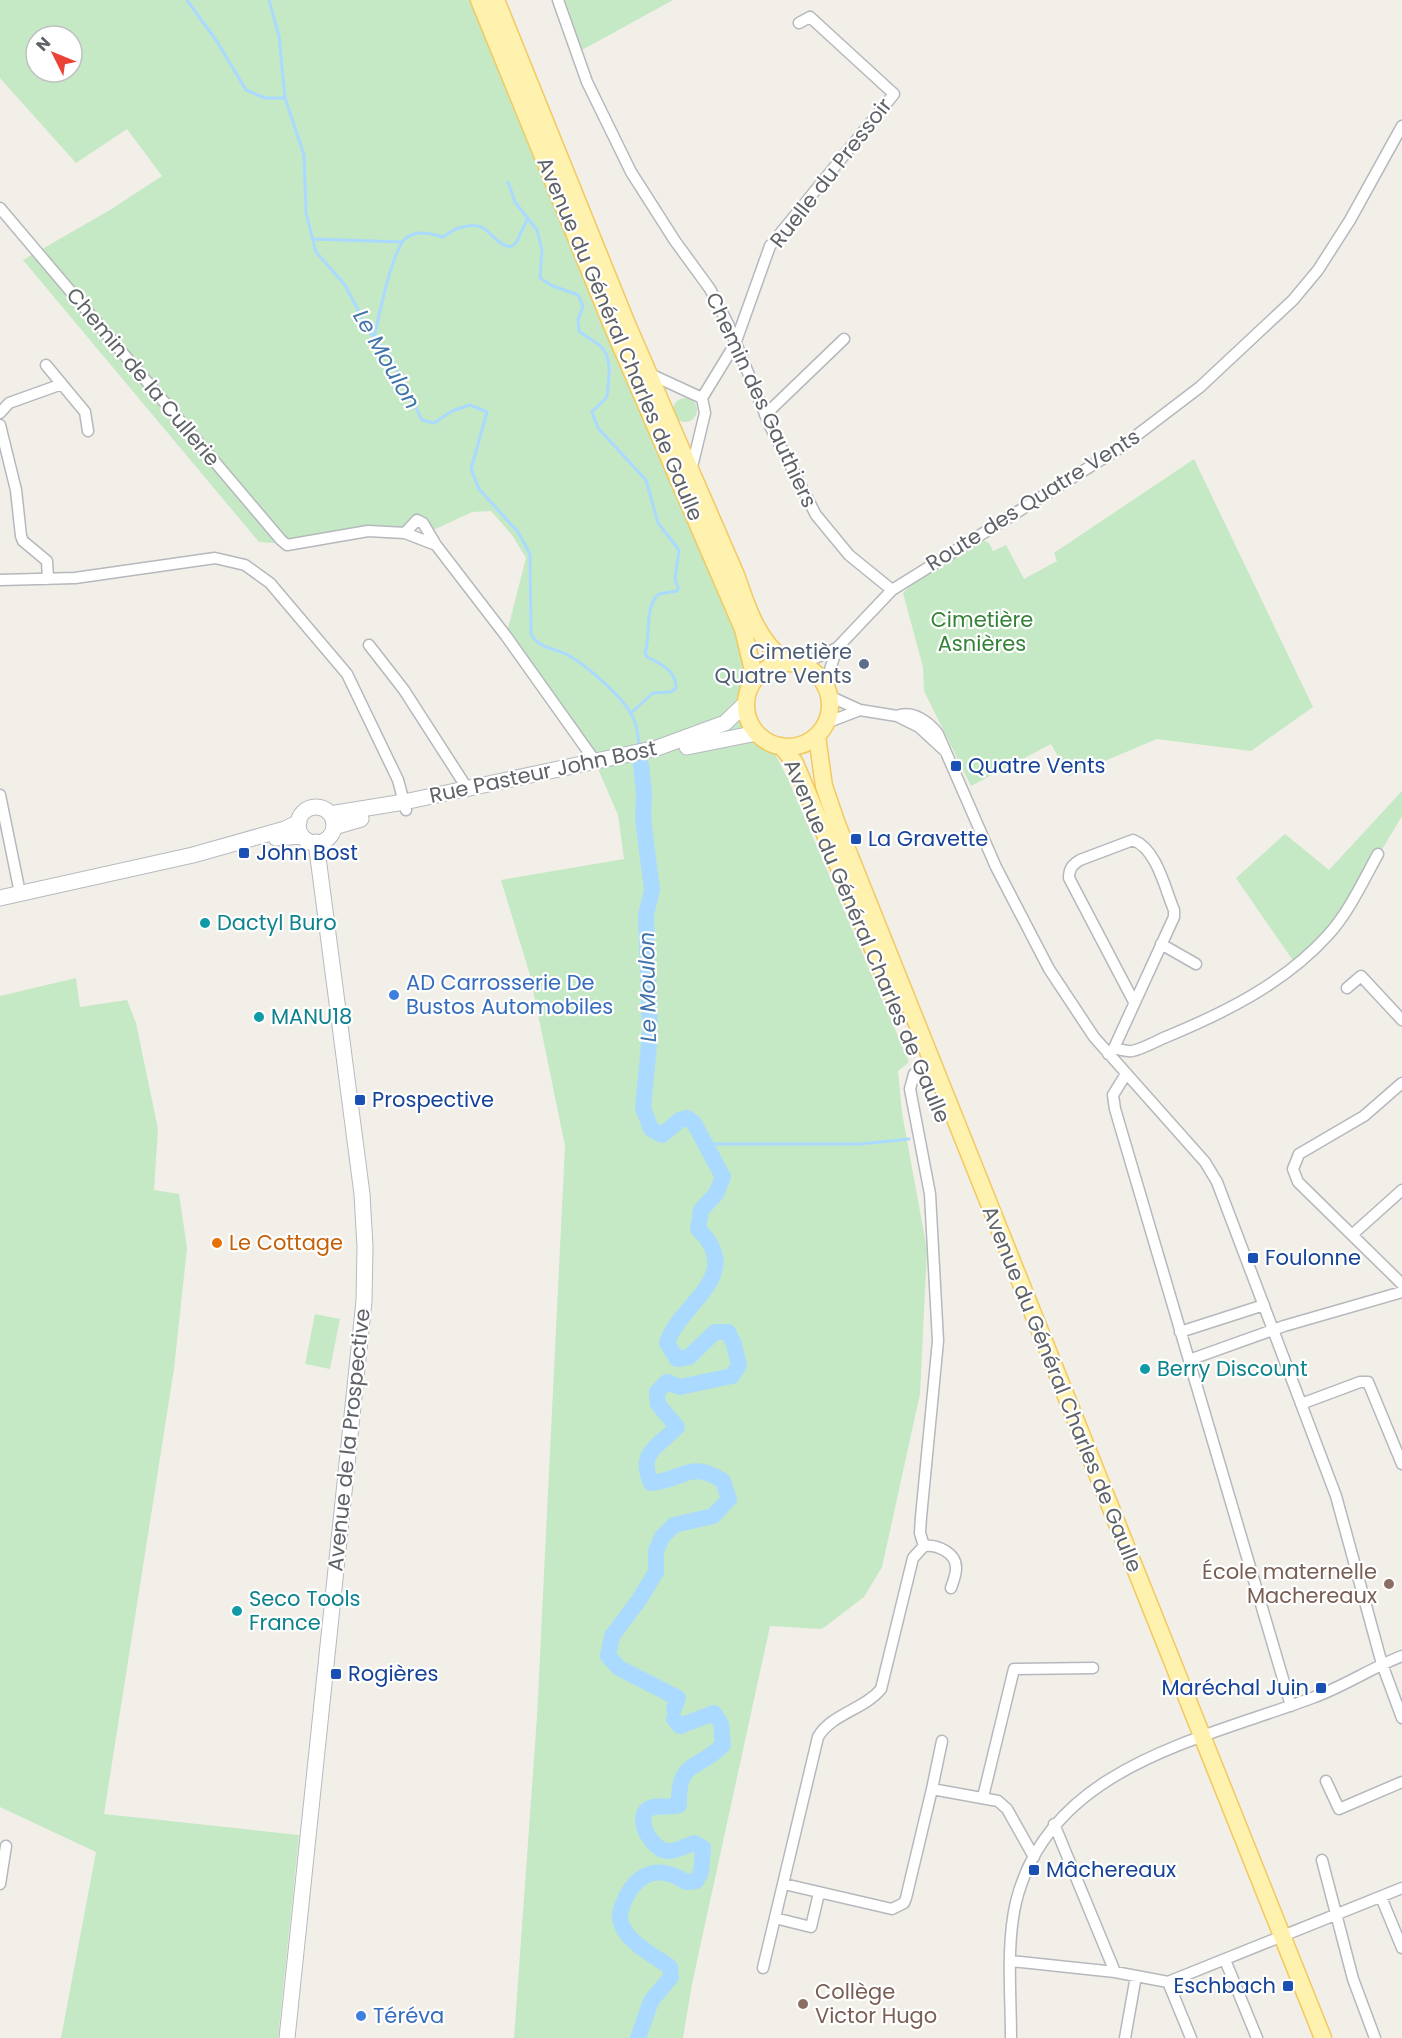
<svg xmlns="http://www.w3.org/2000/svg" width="1402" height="2038" font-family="Poppins,sans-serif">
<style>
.green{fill:#c5e8c5;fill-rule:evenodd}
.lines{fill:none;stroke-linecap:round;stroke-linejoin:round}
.stream{stroke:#aadaff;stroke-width:3}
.river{stroke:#aadaff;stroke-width:16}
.minor-casing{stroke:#b5b8bc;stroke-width:13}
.secondary-casing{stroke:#b6babf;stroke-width:17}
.primary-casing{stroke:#f2c960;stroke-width:19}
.minor{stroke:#fff;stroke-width:10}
.secondary{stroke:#fff;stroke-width:15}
.primary{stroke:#fff2af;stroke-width:16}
.service-dot{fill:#5c6f8a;stroke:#fff;stroke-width:2}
.transit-dot{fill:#1a4fb4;stroke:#fff;stroke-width:2}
.culture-dot{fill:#0f9aa8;stroke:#fff;stroke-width:2}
.shop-dot{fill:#3f7fe0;stroke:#fff;stroke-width:2}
.food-dot{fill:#e8710a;stroke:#fff;stroke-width:2}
.education-dot{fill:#8d6e63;stroke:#fff;stroke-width:2}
.labels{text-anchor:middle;stroke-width:4.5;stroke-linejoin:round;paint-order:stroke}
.street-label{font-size:21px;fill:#5f6368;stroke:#fff}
.park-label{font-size:21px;fill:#348238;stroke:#fff}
.service-label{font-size:21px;fill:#4e5e75;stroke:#fff;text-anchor:end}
.transit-label{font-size:21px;fill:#164399;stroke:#fff;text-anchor:start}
.culture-label{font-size:21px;fill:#0d838f;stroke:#fff;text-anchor:start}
.shop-label{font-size:21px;fill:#366cbe;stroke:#fff;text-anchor:start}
.food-label{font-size:21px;fill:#c56008;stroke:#fff;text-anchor:start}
.education-label{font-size:21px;fill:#785e54;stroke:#fff;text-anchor:end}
.water-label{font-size:22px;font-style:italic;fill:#4174aa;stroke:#fff}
</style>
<rect width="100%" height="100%" fill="#f1efe8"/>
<!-- green -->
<path class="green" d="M0,0H479L755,679L746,693L751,724L765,740L764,750L775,754L788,779L909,1062L898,1071L902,1113L927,1250L920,1394L882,1567L864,1597L822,1629L770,1626L692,1984L683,2038H514L537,1717L565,1146L530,975L501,880L624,859L618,815L592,755L506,636L526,558L512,535L491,511L472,512L429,532L423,523C374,538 310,547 259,542L23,260L110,210L162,176L127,129L76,163L0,78ZM36,36H72V72H36Z
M565,0H673L582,50Z
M673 410a12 12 0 1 1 24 0a12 12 0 1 1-24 0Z
M1194,459L1313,707L1251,751L1157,739L1069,776L1051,744L971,786L924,691L923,667L903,593L920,576L983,540L989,543L993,551L1006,545L1024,579L1057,561L1054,553Z
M1402,791V816L1345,911L1296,965L1236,878L1285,834L1329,870Z
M76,978L80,1007L127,1000L136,1023L158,1129L154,1190L179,1194L187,1248L174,1369L104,1814L299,1835L278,2038H61L96,1852L0,1807V996Z
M315,1314L340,1319L330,1369L305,1364Z"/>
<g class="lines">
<!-- stream -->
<path class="stream" d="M187,0L218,43L246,90L265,98H284
M269,0L279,36L285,98L304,155L306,213L316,252L345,285L370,333L389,354L422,420L434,423L452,411L470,405L487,412L471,469L479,489L518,532L530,554L531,634C540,649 551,647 566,654C585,664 621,695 631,714C637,723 638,735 639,746
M508,182L515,202L537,230L542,250L540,278L553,286L578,295L583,306L578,320L579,331C586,338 597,341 603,349C613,362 608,382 607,397L592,412L598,428L646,480L658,523L679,550L675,578L678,588L677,591L659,594C644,606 651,636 645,653L647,657C660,663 677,671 676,688L671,692L653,693L631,713
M313,239L401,242
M374,337C379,317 392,249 406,238C416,230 431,233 442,237C448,235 453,229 459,228C491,218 487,241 510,247L516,243L527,220
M640,755L641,765
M709,1147L715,1144H860L909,1139"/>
<!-- river -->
<path class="river" d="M641,765L644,794L643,818L652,890L646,915L650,1034L643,1108L651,1129L662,1135L680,1120L687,1118L694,1123L723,1177L716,1194L701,1210L698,1229C747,1275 679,1304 667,1343L677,1359L689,1357L715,1332H728L734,1344L739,1365L732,1376L680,1387L667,1382L657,1392L658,1404L677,1427C659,1447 637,1451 651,1483C685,1479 690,1460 723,1481L729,1499L713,1516L674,1525L662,1537L656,1551V1572L639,1600L612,1636L608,1656L619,1668L678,1698L674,1709
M638,2038L651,2001L671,1977L670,1967C653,1955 624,1941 620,1919C619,1911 623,1904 626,1897C639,1871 661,1865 686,1882L696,1881L701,1872L703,1848L694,1843C685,1846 676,1852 667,1851C653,1850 635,1821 647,1810C655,1803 670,1809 679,1805C678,1759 696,1772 723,1745L721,1724L714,1713L680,1726L674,1719"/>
<!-- minor casing -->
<g class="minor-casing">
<path id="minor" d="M558,0L587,82L631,172L675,241L710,289L728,324L770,426L816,515L849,555L892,590
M0,208L281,540L287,545L368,531L405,533L436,545L506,636L595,761
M46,365L85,412L88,431
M650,374L702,398
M702,398L735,344L770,246L894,94L810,17L799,23
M0,413L9,403L62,384
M765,415L844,339
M0,425L16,490L21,536L23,541L47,561L48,579
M691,471L705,413L702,398
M405,533L417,520L423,523L436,545
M0,580L75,578L215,558L245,565L270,583L347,674L398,780L406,810
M369,645L404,690L467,788
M800,665L837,648
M825,685L837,648L892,590L1120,448L1200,387L1293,300L1318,270L1350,220L1402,126
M829,696L860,710L903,717
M897,716C913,710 929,722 938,734L996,867L1049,969L1094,1037L1205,1162L1217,1182L1336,1496L1382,1664L1402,1718
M897,716L919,727L944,750
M826,723L860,710
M0,795L20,893
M1161,944L1196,964
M1347,988L1361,976L1402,1020
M1114,1048C1119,1049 1127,1052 1132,1051C1143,1049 1156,1041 1166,1037C1224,1013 1285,983 1328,935C1349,912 1363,881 1378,854
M1108,1054L1114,1048L1174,917V910C1165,889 1157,849 1133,840L1080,860C1072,865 1069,869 1069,878L1134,1002
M1126,1074L1113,1095L1115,1109L1291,1706
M1402,1083L1364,1116L1299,1154L1293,1169L1298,1182L1402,1284
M1353,1234L1402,1190
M1180,1332L1264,1305
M1189,1360L1284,1326L1402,1292
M1301,1404L1360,1382H1368L1402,1464
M924,1546L920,1533L921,1517L938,1341L930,1194L910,1089L914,1074L931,1062
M924,1546C937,1544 957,1553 956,1569C956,1575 953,1582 951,1588
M1326,1781L1339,1809L1402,1782
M932,1789L942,1741
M983,1797L1014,1669L1093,1668
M1054,1824L1115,1972
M1322,1860L1353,1979L1375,2038
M0,1884L6,1846
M784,1884L892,1909L904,1903L906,1898L932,1789L998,1801L1007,1809L1034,1857
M1381,1897L1402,1948
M775,1918L811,1927L819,1893
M1225,1960L1257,2038
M1011,1961L1115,1972L1168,1982L1402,1888
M763,1968L818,1737C831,1714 865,1709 881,1689L913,1558L924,1546
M1168,1982L1191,2038
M1011,2038C1011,1994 1006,1945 1016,1902C1049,1767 1200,1740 1312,1698C1343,1687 1371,1668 1402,1656
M1125,2038L1136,1976"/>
</g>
<!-- secondary casing -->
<g class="secondary-casing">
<path id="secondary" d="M687,747L757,733
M298 825a18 18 0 1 1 36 0a18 18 0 1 1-36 0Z
M330,814L404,802L657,748L725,723L746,703
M334,827L361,819
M276,838L302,836
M0,898L193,855L285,829L299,822
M287,2038L364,1301L365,1247L362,1194L316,842"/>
</g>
<!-- primary casing -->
<g class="primary-casing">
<path id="primary" d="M479,0L613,328L743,629L755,679
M496,0L627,324L736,575C749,612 756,637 786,663
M746 705a42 42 0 1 1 84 0a42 42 0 1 1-84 0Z
M817,736L824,786L837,824L1323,2038
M781,746L795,763L897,1006"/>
</g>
<!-- minor -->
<use href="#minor" class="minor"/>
<!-- secondary -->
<use href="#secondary" class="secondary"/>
<!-- primary -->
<use href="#primary" class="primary"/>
</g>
<!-- markers -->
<circle class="service-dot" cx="864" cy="664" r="6"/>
<g class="transit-dot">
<rect x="950" y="760" width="12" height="12" rx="3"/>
<rect x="850" y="833" width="12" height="12" rx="3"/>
<rect x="238" y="847" width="12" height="12" rx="3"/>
<rect x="354" y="1094" width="12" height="12" rx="3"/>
<rect x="1247" y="1252" width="12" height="12" rx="3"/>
<rect x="330" y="1668" width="12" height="12" rx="3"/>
<rect x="1315" y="1682" width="12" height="12" rx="3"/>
<rect x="1028" y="1864" width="12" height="12" rx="3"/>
<rect x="1282" y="1980" width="12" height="12" rx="3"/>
</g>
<g class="culture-dot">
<circle cx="205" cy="923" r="6"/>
<circle cx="259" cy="1017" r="6"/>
<circle cx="1145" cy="1369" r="6"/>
<circle cx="237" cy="1611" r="6"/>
</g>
<g class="shop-dot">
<circle cx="394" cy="995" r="6"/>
<circle cx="361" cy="2016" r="6"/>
</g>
<circle class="food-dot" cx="217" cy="1243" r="6"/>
<g class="education-dot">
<circle cx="1389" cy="1584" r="6"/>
<circle cx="803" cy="2004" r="6"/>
</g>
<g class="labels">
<!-- street labels -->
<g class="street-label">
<text transform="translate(831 173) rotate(-52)" y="7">Ruelle du Pressoir</text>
<text transform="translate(620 339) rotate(67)" y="7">Avenue du Général Charles de Gaulle</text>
<text transform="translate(143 377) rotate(50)" y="7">Chemin de la Cullerie</text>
<text transform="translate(761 400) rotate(65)" y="7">Chemin des Gauthiers</text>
<text transform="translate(1033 500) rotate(-32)" y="7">Route des Quatre Vents</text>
<text transform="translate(543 772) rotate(-12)" y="7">Rue Pasteur John Bost</text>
<text transform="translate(867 941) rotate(67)" y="7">Avenue du Général Charles de Gaulle</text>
<text transform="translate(1062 1389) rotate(68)" y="7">Avenue du Général Charles de Gaulle</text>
<text transform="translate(349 1440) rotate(-84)" y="7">Avenue de la Prospective</text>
</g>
<!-- park labels -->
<g class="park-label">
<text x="982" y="627">Cimetière<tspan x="982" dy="24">Asnières</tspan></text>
</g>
<!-- service labels -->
<g class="service-label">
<text x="852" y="659">Cimetière<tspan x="852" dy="24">Quatre Vents</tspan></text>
</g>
<!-- transit labels -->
<g class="transit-label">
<text x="968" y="773">Quatre Vents</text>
<text x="868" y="846">La Gravette</text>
<text x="256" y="860">John Bost</text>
<text x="372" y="1107">Prospective</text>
<text x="1265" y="1265">Foulonne</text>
<text x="348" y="1681">Rogières</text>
<text x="1309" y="1695" text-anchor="end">Maréchal Juin</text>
<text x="1046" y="1877">Mâchereaux</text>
<text x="1276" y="1993" text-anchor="end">Eschbach</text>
</g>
<!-- culture labels -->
<g class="culture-label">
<text x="217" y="930">Dactyl Buro</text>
<text x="271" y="1024">MANU18</text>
<text x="1157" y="1376">Berry Discount</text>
<text x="249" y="1606">Seco Tools<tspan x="249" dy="24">France</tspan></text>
</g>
<!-- shop labels -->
<g class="shop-label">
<text x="406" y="990">AD Carrosserie De<tspan x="406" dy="24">Bustos Automobiles</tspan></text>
<text x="373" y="2023">Téréva</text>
</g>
<!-- food labels -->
<g class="food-label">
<text x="229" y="1250">Le Cottage</text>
</g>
<!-- education labels -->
<g class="education-label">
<text x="1377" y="1579">École maternelle<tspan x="1377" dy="24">Machereaux</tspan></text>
<text x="815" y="1999" text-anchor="start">Collège<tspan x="815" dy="24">Victor Hugo</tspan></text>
</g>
<!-- water labels -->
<g class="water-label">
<text transform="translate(387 359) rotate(60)" y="8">Le Moulon</text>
<text transform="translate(647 987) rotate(-91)" y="8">Le Moulon</text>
</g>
</g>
<!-- north arrow -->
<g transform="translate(54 54) rotate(313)"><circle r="28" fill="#ffffff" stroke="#bfc1c3" stroke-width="1.5"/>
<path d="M0-4.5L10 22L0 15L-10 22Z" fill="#ea4335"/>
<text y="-9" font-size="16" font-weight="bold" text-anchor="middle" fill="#5f6368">N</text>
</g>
</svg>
